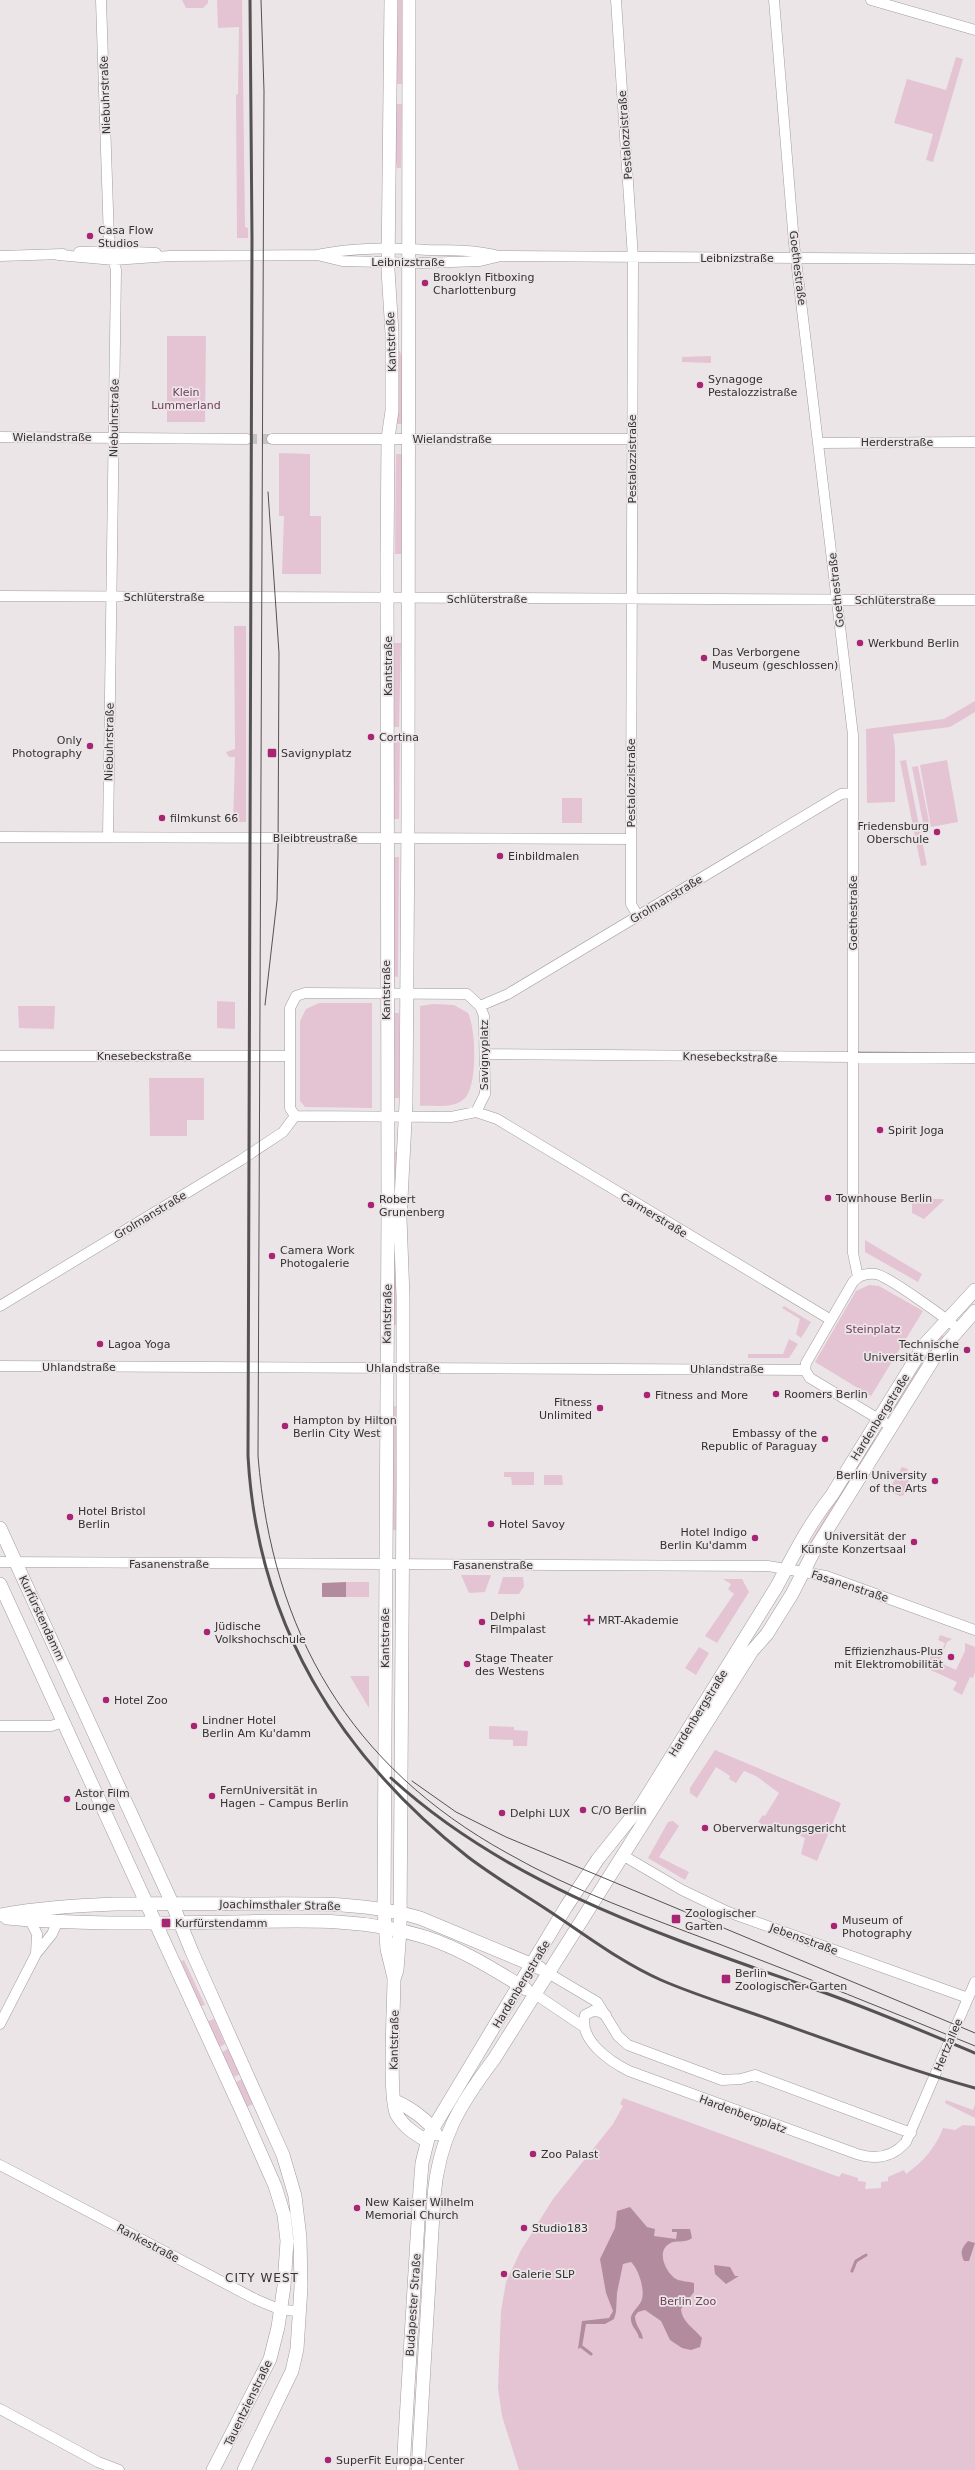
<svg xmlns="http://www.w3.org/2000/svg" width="975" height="2470" font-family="'DejaVu Sans',sans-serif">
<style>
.green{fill:#e4c4d2}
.water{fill:#b28c9e}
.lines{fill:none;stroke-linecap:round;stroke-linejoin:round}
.stream{stroke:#b28c9e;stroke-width:3}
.minor-tunnel{stroke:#c6c1c4;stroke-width:10;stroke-dasharray:10 5;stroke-linecap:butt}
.minor-casing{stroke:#a19c9f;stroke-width:11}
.major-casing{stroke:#a19c9f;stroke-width:14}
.minor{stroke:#fff;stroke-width:10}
.major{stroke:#fff;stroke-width:13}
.tram{stroke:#555253;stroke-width:1}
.rail{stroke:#555253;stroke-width:3}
.poi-dot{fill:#a72573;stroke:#ebe5e8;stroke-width:1.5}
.labels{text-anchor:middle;stroke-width:3.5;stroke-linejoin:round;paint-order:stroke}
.street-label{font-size:11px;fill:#343233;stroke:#ebe5e8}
.poi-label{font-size:11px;fill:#343233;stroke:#ebe5e8;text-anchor:start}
.park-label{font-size:11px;fill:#713d57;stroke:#ebe5e8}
.neighbourhood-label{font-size:12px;letter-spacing:1px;fill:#343233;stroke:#ebe5e8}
</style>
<rect width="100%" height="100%" fill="#ebe5e8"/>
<!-- green -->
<path class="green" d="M182,0H208V3L203,8H186Z
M217,0H242L245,227L248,228V238H237L236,95L238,94L239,27L218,28Z
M395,0H402V84H395Z
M956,57L963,59L933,162L926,160L933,134L894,123L907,79L946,90Z
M395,104H402L401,168H397L395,155Z
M167,336H206L205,422H167Z
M395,351H400L402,358V424H395Z
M711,356V363L682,362V357Z
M279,453L310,454V516H321V574H282L284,516H279Z
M396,454H402V554H395Z
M234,626H246V822H233L235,757H229L226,752L235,749Z
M393,643H401L399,727H394Z
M975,701V712L950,727L893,734L895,747V802L867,803L866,729L944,719Z
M394,734H400L399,819H394Z
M906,760L927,865L921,866L900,761Z
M947,760L958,822L931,827L920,765Z
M918,766L930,827L924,828L912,767Z
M562,798H582V823H562Z
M394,857H399L398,977L393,976Z
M217,1001L235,1002V1029L217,1028Z
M319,1003H372V1108L305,1107L300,1101V1021L306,1009Z
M433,1004L454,1005L468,1013C476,1028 478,1087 464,1099C453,1109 434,1105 420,1106V1006Z
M18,1006H55L54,1029L19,1028Z
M393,1013H399V1098H393Z
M149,1078H204V1120H187V1136H150Z
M393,1152H397L396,1325H392Z
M912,1199H943L944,1200L924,1219L912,1213Z
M865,1240L922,1274L918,1282L865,1252Z
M869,1285L879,1286L923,1311L871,1396L815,1362L856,1291Z
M784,1306L811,1322L801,1338L796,1334L800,1319L782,1308Z
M941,1334L945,1337L896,1412L891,1410Z
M789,1339L798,1344L789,1358H748V1354H783Z
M392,1406H396V1530H391Z
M873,1438L877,1440L809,1549H806Z
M902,1467L908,1469L906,1476L910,1478L904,1495L900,1496L888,1491Z
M504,1472H534V1485H512L511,1477H504Z
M544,1475H562L563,1485H544Z
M461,1575H491L485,1592L469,1593Z
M503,1577H523L524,1586L519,1594H498Z
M723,1579H742L749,1592L717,1643L705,1636L734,1594L728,1589L731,1584Z
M346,1582H369V1597H346Z
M940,1635L952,1639L947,1642L939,1662L956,1670L965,1651V1643L975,1647V1672L973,1678L970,1677L962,1695L953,1690L957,1682L926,1668L933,1650L941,1653L945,1643L938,1640Z
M699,1647L709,1653L696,1675L685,1668Z
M350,1676H369V1708Z
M489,1726L514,1727V1730L528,1731L527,1746H513V1740L489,1739Z
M715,1750L841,1803L817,1861L801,1854L805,1838L772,1824L769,1829L758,1822L763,1815L765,1816L779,1793L756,1776L744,1771L736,1783L729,1779L730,1776L716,1767L697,1798L690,1793V1788Z
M673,1821L679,1826L659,1857L689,1872L685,1880L648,1858L668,1822Z
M184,1960L205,2005L201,2006L181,1961Z
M214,2019L225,2044L220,2047L208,2021Z
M228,2049L240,2074L234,2077L222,2052Z
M242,2079L253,2104L247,2107L236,2082Z
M623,2098L839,2177L842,2173L858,2178V2181L866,2182L865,2189L881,2188V2182L888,2181V2177L904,2170L906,2174C923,2162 936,2147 943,2128L955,2130L963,2125L975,2126V2470H519L502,2416L498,2388L501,2311L506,2282L521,2250L553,2199L613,2124L623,2106L620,2104Z
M946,2100L973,2110L975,2104V2118L945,2103Z"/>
<!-- water -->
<path class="water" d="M346,1582V1597H322V1583Z
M630,2207L647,2227L655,2229L654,2236L676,2239L677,2232H672V2229H690L692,2238C685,2244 675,2239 669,2244C656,2252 666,2273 676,2279C682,2282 688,2281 694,2283V2292L681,2309C682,2322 694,2328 702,2338L700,2347L691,2350L682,2348L670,2340L661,2321L645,2310L638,2312L635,2316C635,2326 642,2330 643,2339L639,2338C638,2330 630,2327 631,2317C633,2310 640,2306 642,2299C645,2289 638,2268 631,2262L623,2264L617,2293L616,2312L614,2319L605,2324H586L582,2347L578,2349L582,2321L609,2318L613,2311L606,2293L600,2259L615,2228L617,2211Z
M968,2241L975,2243L969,2261H964C960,2252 961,2249 968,2241Z
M714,2265L730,2267L735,2276H739L726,2284L715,2274Z"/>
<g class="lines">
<!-- stream -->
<path class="stream" d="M852,2271L856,2261L866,2255
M582,2347L591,2354"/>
<!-- minor-tunnel -->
<path class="minor-tunnel" d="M247,439H272"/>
<!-- minor casing -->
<g class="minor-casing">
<path id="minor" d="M101,0L109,240L116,270L108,837
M616,0L633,258L631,839V904L638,916
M774,0L794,243L853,735V1253L858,1277
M871,0L975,30
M79,252L112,251L156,253
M58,255L114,260L170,256L317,255L342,261L422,263L480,261L497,257
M317,255C354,247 390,248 428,250C452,250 475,250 499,256L975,259
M0,256L63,254
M0,437L247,439
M272,439H632
M820,443L975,442
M0,596L975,600
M0,837L631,839
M305,993L467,994L480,1006L484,1016L485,1094L476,1112L451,1117L295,1116L290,1108V1008L296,996Z
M480,1006L508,994L841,794L852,793
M486,1054L975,1058
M0,1056H289
M476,1112L497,1119L831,1320
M0,1306L241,1160L283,1132L295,1116
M0,1366L805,1370
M892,1427L810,1378L805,1370L806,1363L853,1282C859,1275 867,1273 876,1274C889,1277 946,1318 958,1329
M0,1562L768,1566L826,1576L975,1630
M0,1726H51L63,1722
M624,1856L682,1890L728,1912L968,1998
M30,1920L37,1934L36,1954
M548,1973L597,2002L618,2036L628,2045L722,2080L741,2079L755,2075L911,2133
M535,1994L584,2027
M606,2015L595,2010L585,2015C578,2040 611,2062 629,2071L857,2154C876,2160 893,2157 906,2142L975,1982
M0,2024L36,1954L52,1934L58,1921
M0,2165L255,2299L281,2310L300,2311
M0,2409L98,2462L119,2470"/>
</g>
<!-- major casing -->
<g class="major-casing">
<path id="major" d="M391,0L388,270L392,333V411L388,438L387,560L388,1214L384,1909L387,1949L394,1978
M409,0L408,819L406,1103L400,1218L403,1297V1488L400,1930L397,1970L394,1979C394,2003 388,2100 397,2115C404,2127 415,2134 427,2141
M0,1528L172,1903L192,1952L283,2155L295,2196L300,2238L301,2287L297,2349L292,2371L244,2470
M0,1584L245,2118L275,2186L284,2215L287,2241L284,2286L278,2327L270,2359L213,2470
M0,1915C81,1901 163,1903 245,1904C303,1904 364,1901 420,1918L540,1968
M7,1918C82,1925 158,1923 233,1922C298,1921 362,1917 425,1937C462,1949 493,1969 526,1989
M395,2101C409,2107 430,2121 436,2134
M403,2470L420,2189L422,2163L429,2135L566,1907L598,1859L642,1804L777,1586C794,1554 809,1524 832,1495L925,1344L975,1290
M418,2470L434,2196C439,2138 460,2104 494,2059L752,1651L767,1634L792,1594L814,1551L934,1358L975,1311"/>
</g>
<!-- minor -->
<use href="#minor" class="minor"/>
<!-- major -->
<use href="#major" class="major"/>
<!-- tram -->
<path class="tram" d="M261,0L264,91L258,1456C272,1633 350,1766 507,1853C573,1891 648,1917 719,1944C805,1977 890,2011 975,2046
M265,1005L277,900L278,853L279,653L268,492
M412,1781L456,1812L506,1837L975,2033"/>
<!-- rail -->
<path class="rail" d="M250,0L252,238L248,1456C257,1622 338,1755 468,1857C493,1876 520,1892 546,1909C583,1933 620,1962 661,1980C700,1997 742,2009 783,2024C847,2047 910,2070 975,2088
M391,1778C510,1887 665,1936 814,1989C869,2008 922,2031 975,2053"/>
</g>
<!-- markers -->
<g class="poi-dot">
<circle cx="90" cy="236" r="4"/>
<circle cx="425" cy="283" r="4"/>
<circle cx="700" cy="385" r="4"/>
<circle cx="860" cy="643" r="4"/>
<circle cx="704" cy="658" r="4"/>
<circle cx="371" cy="737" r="4"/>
<circle cx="90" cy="746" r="4"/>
<rect x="267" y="748" width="10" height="10" rx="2"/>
<circle cx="162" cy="818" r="4"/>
<circle cx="937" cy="832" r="4"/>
<circle cx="500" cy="856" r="4"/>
<circle cx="880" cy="1130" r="4"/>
<circle cx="828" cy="1198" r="4"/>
<circle cx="371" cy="1205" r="4"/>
<circle cx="272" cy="1256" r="4"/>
<circle cx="100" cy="1344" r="4"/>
<circle cx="967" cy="1350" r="4"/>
<circle cx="776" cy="1394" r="4"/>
<circle cx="647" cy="1395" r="4"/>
<circle cx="600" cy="1408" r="4"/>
<circle cx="285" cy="1426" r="4"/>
<circle cx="825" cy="1439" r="4"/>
<circle cx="935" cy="1481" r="4"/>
<circle cx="70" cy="1517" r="4"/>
<circle cx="491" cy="1524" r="4"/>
<circle cx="755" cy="1538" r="4"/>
<circle cx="914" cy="1542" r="4"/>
<path d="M587 1614h4v4h4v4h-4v4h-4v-4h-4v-4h4z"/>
<circle cx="482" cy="1622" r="4"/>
<circle cx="207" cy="1632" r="4"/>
<circle cx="951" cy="1657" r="4"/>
<circle cx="467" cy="1664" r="4"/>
<circle cx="106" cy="1700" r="4"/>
<circle cx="194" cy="1726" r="4"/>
<circle cx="212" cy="1796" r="4"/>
<circle cx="67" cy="1799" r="4"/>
<circle cx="583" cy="1810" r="4"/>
<circle cx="502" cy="1813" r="4"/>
<circle cx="705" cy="1828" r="4"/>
<rect x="671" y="1914" width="10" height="10" rx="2"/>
<rect x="161" y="1918" width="10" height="10" rx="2"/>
<circle cx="834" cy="1926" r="4"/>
<rect x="721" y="1974" width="10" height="10" rx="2"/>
<circle cx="533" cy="2154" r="4"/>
<circle cx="357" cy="2208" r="4"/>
<circle cx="524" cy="2228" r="4"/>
<circle cx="504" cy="2274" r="4"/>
<circle cx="328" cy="2460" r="4"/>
</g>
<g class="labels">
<!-- street labels -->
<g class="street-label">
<text transform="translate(105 95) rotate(-92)" y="4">Niebuhrstraße</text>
<text transform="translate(625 135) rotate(-94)" y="4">Pestalozzistraße</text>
<text x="737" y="262">Leibnizstraße</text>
<text x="408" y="266">Leibnizstraße</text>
<text transform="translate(798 268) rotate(83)" y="4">Goethestraße</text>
<text transform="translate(391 342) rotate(-92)" y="4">Kantstraße</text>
<text transform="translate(114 418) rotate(-89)" y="4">Niebuhrstraße</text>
<text x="52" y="441">Wielandstraße</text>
<text x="452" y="443">Wielandstraße</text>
<text x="897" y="446">Herderstraße</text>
<text transform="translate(632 459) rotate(-90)" y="4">Pestalozzistraße</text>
<text transform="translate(836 590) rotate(-96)" y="4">Goethestraße</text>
<text x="164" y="601">Schlüterstraße</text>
<text x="487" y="603">Schlüterstraße</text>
<text x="895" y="604">Schlüterstraße</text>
<text transform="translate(388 666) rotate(-90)" y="4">Kantstraße</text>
<text transform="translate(109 742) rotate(-89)" y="4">Niebuhrstraße</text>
<text transform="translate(631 783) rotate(-90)" y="4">Pestalozzistraße</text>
<text x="315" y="842">Bleibtreustraße</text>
<text transform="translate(666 899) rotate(-31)" y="4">Grolmanstraße</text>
<text transform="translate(853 913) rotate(-90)" y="4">Goethestraße</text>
<text transform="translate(386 990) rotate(-90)" y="4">Kantstraße</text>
<text transform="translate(484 1055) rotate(-90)" y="4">Savignyplatz</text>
<text x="144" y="1060">Knesebeckstraße</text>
<text transform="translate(730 1057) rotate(1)" y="4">Knesebeckstraße</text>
<text transform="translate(150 1215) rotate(-31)" y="4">Grolmanstraße</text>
<text transform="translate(654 1215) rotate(31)" y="4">Carmerstraße</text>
<text transform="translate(387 1314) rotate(-89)" y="4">Kantstraße</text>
<text x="79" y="1371">Uhlandstraße</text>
<text x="403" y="1372">Uhlandstraße</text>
<text x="727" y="1373">Uhlandstraße</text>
<text transform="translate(880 1417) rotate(-58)" y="4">Hardenbergstraße</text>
<text x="169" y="1568">Fasanenstraße</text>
<text x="493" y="1569">Fasanenstraße</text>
<text transform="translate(850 1586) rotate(18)" y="4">Fasanenstraße</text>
<text transform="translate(42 1618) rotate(65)" y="4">Kurfürstendamm</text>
<text transform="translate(385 1638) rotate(-90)" y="4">Kantstraße</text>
<text transform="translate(698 1713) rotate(-58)" y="4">Hardenbergstraße</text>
<text transform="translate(280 1905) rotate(1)" y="4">Joachimsthaler Straße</text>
<text transform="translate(804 1939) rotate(20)" y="4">Jebensstraße</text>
<text transform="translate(521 1984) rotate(-59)" y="4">Hardenbergstraße</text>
<text transform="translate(394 2040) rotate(-89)" y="4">Kantstraße</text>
<text transform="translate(948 2045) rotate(-67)" y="4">Hertzallee</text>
<text transform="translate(743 2114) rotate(20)" y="4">Hardenbergplatz</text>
<text transform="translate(148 2243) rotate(28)" y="4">Rankestraße</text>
<text transform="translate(413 2305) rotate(-86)" y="4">Budapester Straße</text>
<text transform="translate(248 2403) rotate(-64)" y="4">Tauentzienstraße</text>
</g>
<!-- poi labels -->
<g class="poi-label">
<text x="98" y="234">Casa Flow<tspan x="98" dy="13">Studios</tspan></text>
<text x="433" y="281">Brooklyn Fitboxing<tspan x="433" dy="13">Charlottenburg</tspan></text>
<text x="708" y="383">Synagoge<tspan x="708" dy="13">Pestalozzistraße</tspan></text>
<text x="868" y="647">Werkbund Berlin</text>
<text x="712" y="656">Das Verborgene<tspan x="712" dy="13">Museum (geschlossen)</tspan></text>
<text x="379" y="741">Cortina</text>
<text x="82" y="744" text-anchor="end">Only<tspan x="82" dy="13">Photography</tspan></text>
<text x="281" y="757">Savignyplatz</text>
<text x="170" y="822">filmkunst 66</text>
<text x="929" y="830" text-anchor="end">Friedensburg<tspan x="929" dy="13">Oberschule</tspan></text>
<text x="508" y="860">Einbildmalen</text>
<text x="888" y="1134">Spirit Joga</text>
<text x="836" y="1202">Townhouse Berlin</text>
<text x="379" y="1203">Robert<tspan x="379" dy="13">Grunenberg</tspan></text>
<text x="280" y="1254">Camera Work<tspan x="280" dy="13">Photogalerie</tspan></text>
<text x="108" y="1348">Lagoa Yoga</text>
<text x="959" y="1348" text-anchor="end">Technische<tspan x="959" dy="13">Universität Berlin</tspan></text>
<text x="784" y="1398">Roomers Berlin</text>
<text x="655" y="1399">Fitness and More</text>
<text x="592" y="1406" text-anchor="end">Fitness<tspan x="592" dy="13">Unlimited</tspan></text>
<text x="293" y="1424">Hampton by Hilton<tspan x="293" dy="13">Berlin City West</tspan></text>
<text x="817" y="1437" text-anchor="end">Embassy of the<tspan x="817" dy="13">Republic of Paraguay</tspan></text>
<text x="927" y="1479" text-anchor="end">Berlin University<tspan x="927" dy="13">of the Arts</tspan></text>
<text x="78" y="1515">Hotel Bristol<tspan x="78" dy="13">Berlin</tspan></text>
<text x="499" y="1528">Hotel Savoy</text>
<text x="747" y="1536" text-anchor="end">Hotel Indigo<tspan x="747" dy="13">Berlin Ku'damm</tspan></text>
<text x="906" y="1540" text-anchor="end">Universität der<tspan x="906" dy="13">Künste Konzertsaal</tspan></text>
<text x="490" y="1620">Delphi<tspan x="490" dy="13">Filmpalast</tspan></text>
<text x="598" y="1624">MRT-Akademie</text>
<text x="215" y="1630">Jüdische<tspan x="215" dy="13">Volkshochschule</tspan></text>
<text x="943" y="1655" text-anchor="end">Effizienzhaus-Plus<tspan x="943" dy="13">mit Elektromobilität</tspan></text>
<text x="475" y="1662">Stage Theater<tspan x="475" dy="13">des Westens</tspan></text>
<text x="114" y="1704">Hotel Zoo</text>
<text x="202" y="1724">Lindner Hotel<tspan x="202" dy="13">Berlin Am Ku'damm</tspan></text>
<text x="220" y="1794">FernUniversität in<tspan x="220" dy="13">Hagen – Campus Berlin</tspan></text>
<text x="75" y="1797">Astor Film<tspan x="75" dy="13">Lounge</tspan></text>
<text x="591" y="1814">C/O Berlin</text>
<text x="510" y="1817">Delphi LUX</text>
<text x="713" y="1832">Oberverwaltungsgericht</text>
<text x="685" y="1917">Zoologischer<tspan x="685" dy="13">Garten</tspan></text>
<text x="842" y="1924">Museum of<tspan x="842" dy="13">Photography</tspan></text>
<text x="175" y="1927">Kurfürstendamm</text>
<text x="735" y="1977">Berlin<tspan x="735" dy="13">Zoologischer Garten</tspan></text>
<text x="541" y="2158">Zoo Palast</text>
<text x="365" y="2206">New Kaiser Wilhelm<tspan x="365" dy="13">Memorial Church</tspan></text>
<text x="532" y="2232">Studio183</text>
<text x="512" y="2278">Galerie SLP</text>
<text x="336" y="2464">SuperFit Europa-Center</text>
</g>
<!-- park labels -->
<g class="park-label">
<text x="186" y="396">Klein<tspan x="186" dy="13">Lummerland</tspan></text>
<text x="873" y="1333">Steinplatz</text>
<text x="688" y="2305">Berlin Zoo</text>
</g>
<!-- neighbourhood labels -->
<g class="neighbourhood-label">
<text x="262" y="2282">CITY WEST</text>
</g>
</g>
</svg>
